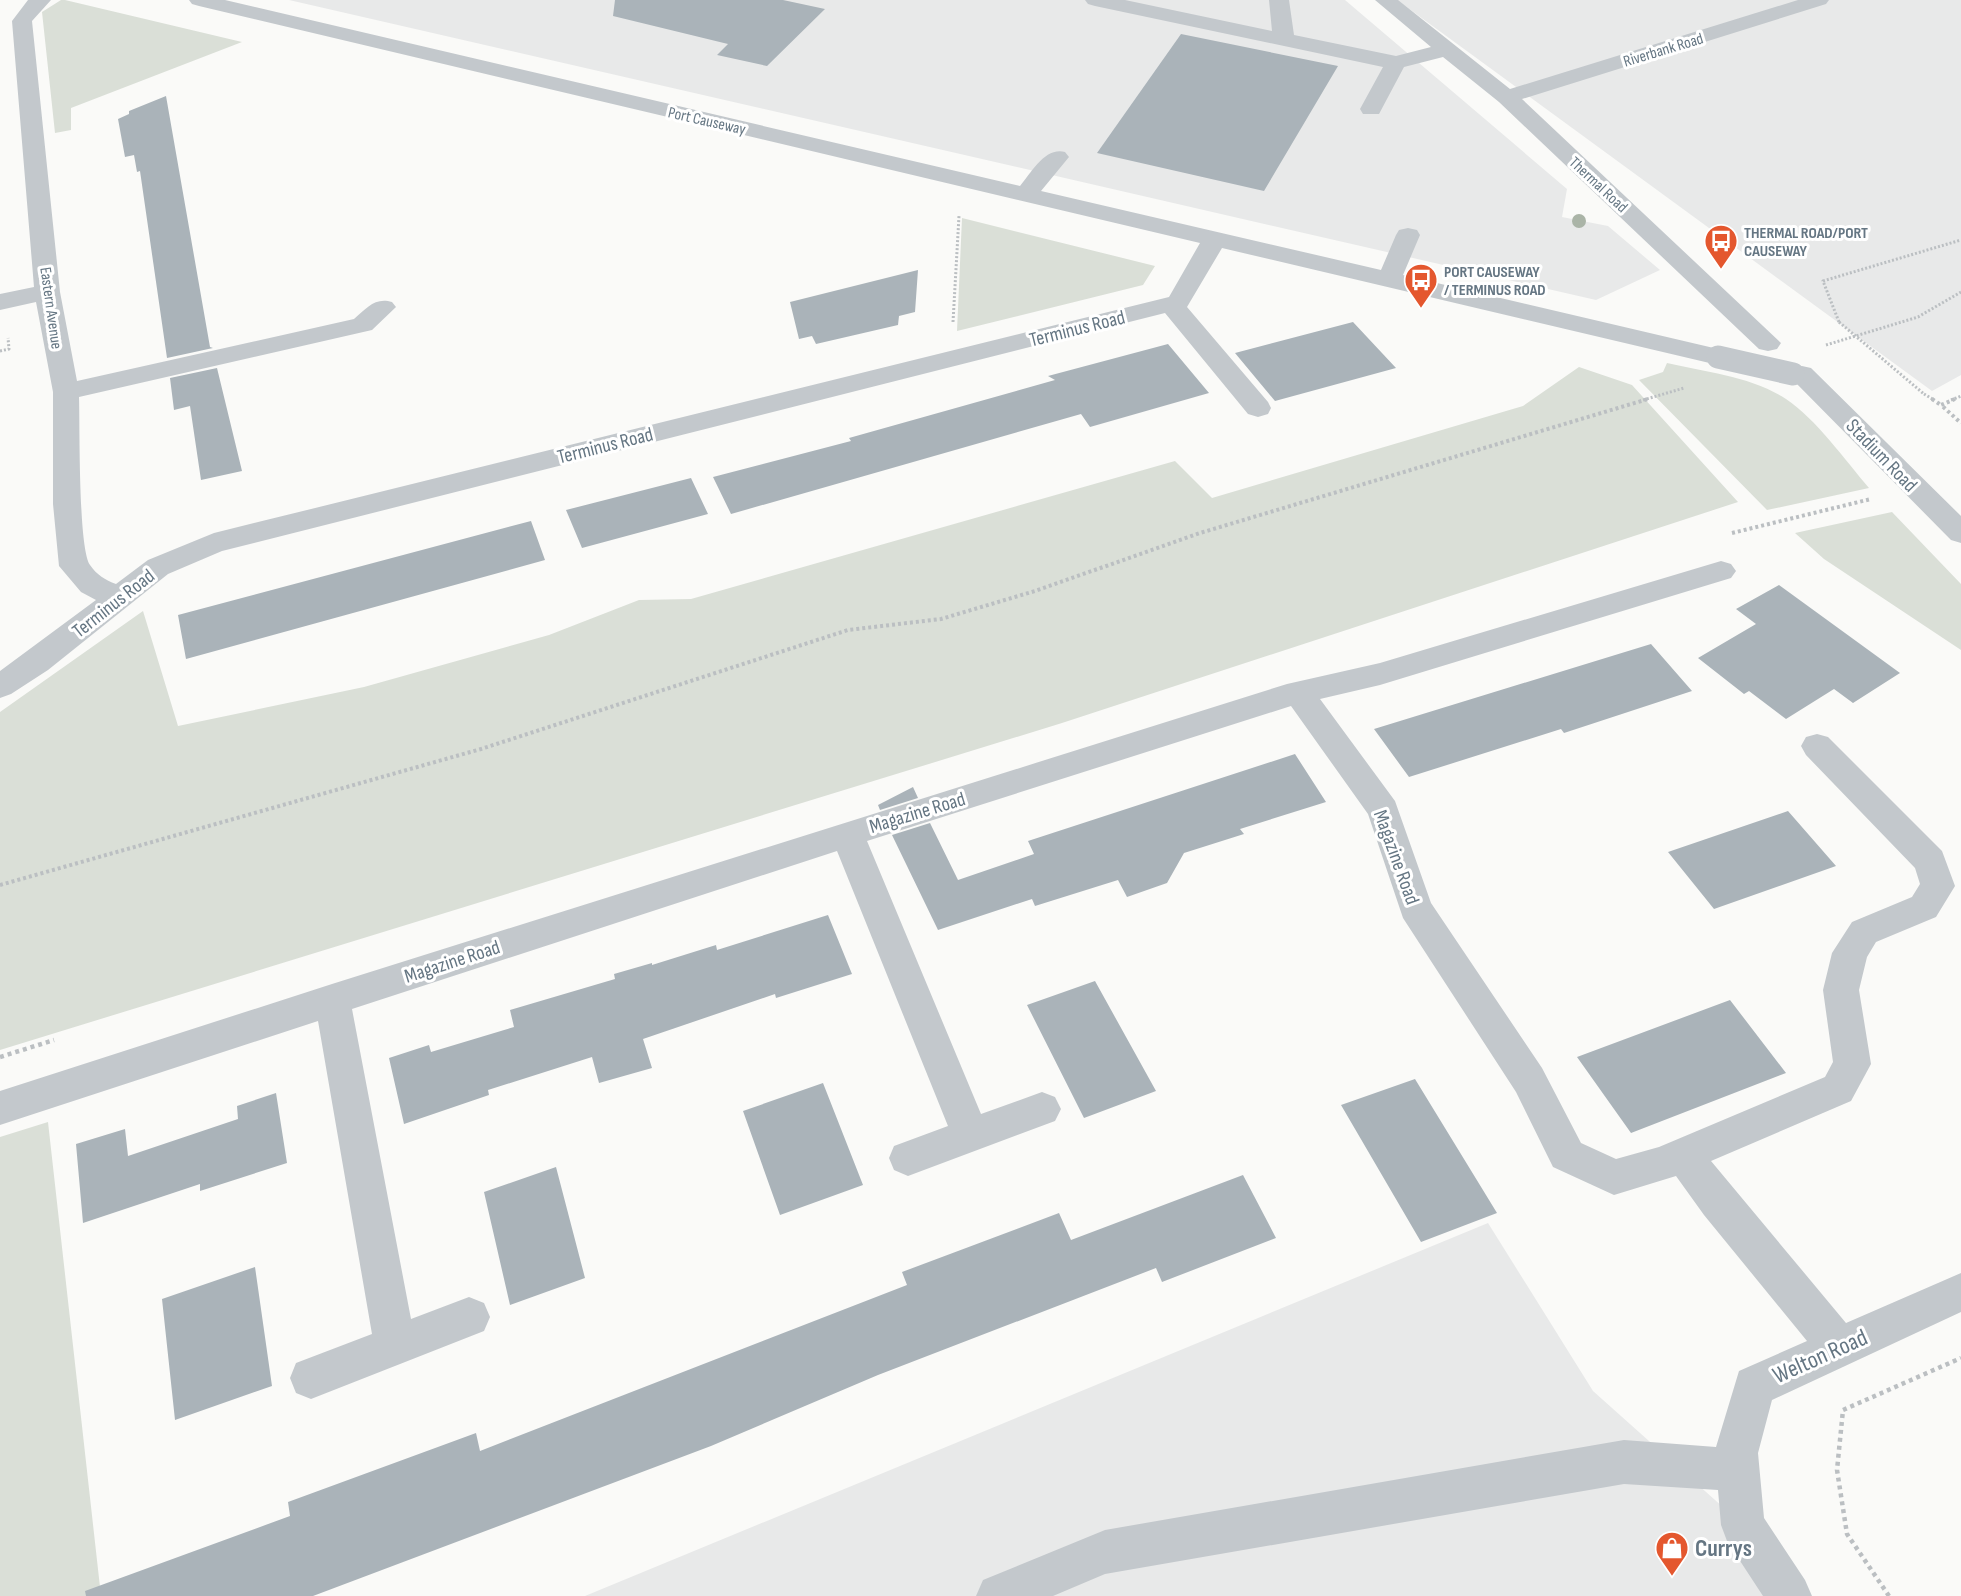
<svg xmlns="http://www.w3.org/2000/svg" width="1961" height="1596" font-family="'Sofia Sans Condensed',sans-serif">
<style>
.built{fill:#e8e9e9}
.green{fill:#dadfd7}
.building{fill:#aab3b9}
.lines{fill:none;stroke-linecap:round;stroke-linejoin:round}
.path-far2{stroke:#bbbfc2;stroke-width:3;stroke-dasharray:2 2;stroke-linecap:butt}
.path-far1{stroke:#bbbfc2;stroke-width:4;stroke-dasharray:3 3;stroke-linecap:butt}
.path{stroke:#bbbfc2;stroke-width:4.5;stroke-dasharray:4 4;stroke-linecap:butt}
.minor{fill:#c3c8cc;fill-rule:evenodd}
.path-bridge{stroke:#bbbfc2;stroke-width:3;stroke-dasharray:2 2;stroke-linecap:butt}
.minor-bridge{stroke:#c3c8cc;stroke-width:23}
.tree{fill:#aab4a7}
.labels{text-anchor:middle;stroke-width:6;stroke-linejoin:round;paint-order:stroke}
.far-street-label{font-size:16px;fill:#657683;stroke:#fff}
.far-poi-label{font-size:16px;font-weight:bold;fill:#657683;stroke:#fff;text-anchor:start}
.street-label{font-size:20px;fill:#657683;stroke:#fff}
.near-street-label{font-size:24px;fill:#657683;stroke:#fff}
.near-poi-label{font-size:24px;font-weight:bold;fill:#657683;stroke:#fff;text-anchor:start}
</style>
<rect width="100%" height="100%" fill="#fafaf8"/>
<!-- built -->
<path class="built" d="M289,0H1345L1567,189L1562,217L1608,226L1660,270L1596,300Z
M1397,0H1961V375L1932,391Z
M1488,1223L1593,1391L1743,1525L1789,1596H585Z"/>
<!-- green -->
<path class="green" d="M61,0H65L242,42L71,108V130L55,133L42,12Z
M962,218L1155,266L1143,285L957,331Z
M1667,363C1706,372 1753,377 1786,399C1816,419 1845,460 1869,488L1767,510L1639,380L1663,372Z
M1579,367L1632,385L1738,502L1062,723L0,1050V712L143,611L178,726L364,687L549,635L639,600L691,599L1175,461L1212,498L1523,406Z
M1892,512L1961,584V650L1824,559L1795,533Z
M48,1122L101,1596H0V1137Z"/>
<!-- building -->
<path class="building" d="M615,0H783L825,9L767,66L717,55L728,44L613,16Z
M1181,34L1338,66L1264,191L1097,153Z
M166,96L210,347L213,348L167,358L140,171L137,172L134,155L125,157L118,119L129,114V111Z
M918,270L915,312L899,316L898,325L816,344L812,336L799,339L790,302Z
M1353,322L1396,368L1275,401L1235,353Z
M1168,344L1209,393L1090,427L1081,414L731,514L713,477L851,441L849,438L1055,380L1048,376Z
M217,368L242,471L201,480L190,406L174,410L170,378Z
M691,478L708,514L582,548L566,510Z
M531,521L545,560L186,659L178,615Z
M1779,585L1900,673L1853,703L1834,689L1786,719L1749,691L1744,694L1698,658L1756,624L1736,609Z
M1651,644L1692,691L1564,733L1561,729L1409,777L1374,729Z
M1295,754L1326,802L1240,829L1244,834L1184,853L1167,883L1127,897L1118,880L1035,906L1032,899L938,930L892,835L930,823L958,880L1034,854L1028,841Z
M913,787L918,798L880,810L878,805Z
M1788,811L1836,866L1714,909L1668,852Z
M828,915L852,974L776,998L775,994L643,1039L652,1068L599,1083L592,1057L488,1090L489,1095L404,1124L389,1058L429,1045L431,1052L514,1027L510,1010L615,979L614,974L652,963V965L716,945L717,950Z
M1095,981L1156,1091L1084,1118L1027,1005Z
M1730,1000L1786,1073L1631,1133L1577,1057Z
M1415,1079L1497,1213L1421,1242L1341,1105Z
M823,1083L863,1185L780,1215L743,1111Z
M276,1093L287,1163L200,1191V1184L83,1223L76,1144L125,1129L128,1156L238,1119L237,1106Z
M556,1167L585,1278L510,1305L484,1192Z
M1243,1175L1276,1238L1162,1282L1156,1268L878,1375L711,1446L313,1596H86L85,1591L290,1516L288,1502L476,1433L480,1451L907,1285L902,1272L1059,1213L1071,1240Z
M255,1267L272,1386L175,1420L162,1299Z"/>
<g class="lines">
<!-- path-far2 -->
<path class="path-far2" d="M953,322L959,216
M1839,322L1823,281L1961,240
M1826,345L1918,317L1961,292
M0,351L9,349L8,338
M1924,394L1934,400
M1643,400L1684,388
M1951,400L1961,396"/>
<!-- path-far1 -->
<path class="path-far1" d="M1932,399L1941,405
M1955,399L1941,405L1961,423
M1732,533L1871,499
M0,885L481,749L848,630L941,619L1035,591L1200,533L1648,399"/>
<!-- path -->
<path class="path" d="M0,1057L54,1040
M1889,1596L1847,1534L1837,1470L1843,1410L1961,1358"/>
<!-- minor -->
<path class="minor" d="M28,0H51L32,21L60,292L77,381L354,319C367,308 375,297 392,302L396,307L372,330L79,397C80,426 78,547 90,565C97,575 105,580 116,584L148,560L214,533L1169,297L1200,243L199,6L192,4L189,0H225L1020,186C1032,172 1045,147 1065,152L1069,157L1041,191L1381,270L1396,235L1399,230L1408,228L1417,230L1420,235L1403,275L1718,349L1727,351L1731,357L1727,363L1718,365L1222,248L1187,307L1268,402L1271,408L1268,414L1258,417L1248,414L1165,313L222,551L168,574L48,670L11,694L0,698V671L96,600L81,592L59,566L53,504V392L36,302L0,310V294L34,287L12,21Z
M1085,0H1125L1272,31L1269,0H1289L1294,35L1396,56L1431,47L1375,0H1398L1510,89L1798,0H1829L1826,4L1522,99L1781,343L1777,349L1768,351L1759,349L1499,102L1443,57L1404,67L1379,114H1363L1360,109L1383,67L1095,6L1088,4Z
M1802,366L1811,368L1961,516V543L1951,540L1793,380L1789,374L1793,368Z
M1721,561L1731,564L1736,571L1731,578L1380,685L1320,699L1395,801L1431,903L1542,1068L1581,1143L1616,1159L1659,1147L1825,1077L1833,1062L1823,990L1832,953L1852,922L1912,897L1920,884L1915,868L1806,755L1801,746L1806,737L1817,734L1828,737L1942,851L1955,886L1936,917L1876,942L1867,957L1859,990L1871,1064L1851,1101L1711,1161L1846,1323L1961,1273V1312L1772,1400L1758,1453L1764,1518L1805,1580L1812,1596H1763L1727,1541L1721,1525L1718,1490L1624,1484L1105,1574L1053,1596H976L983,1580L1105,1530L1624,1440L1716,1447L1739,1371L1807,1341L1704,1215L1676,1176L1614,1195L1553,1167L1516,1092L1403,918L1368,814L1291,706L867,841L981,1114L1042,1092L1055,1097L1061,1109L1055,1121L908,1176L894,1170L889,1158L894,1146L948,1126L837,851L352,1009L411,1319L469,1297L484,1303L490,1317L484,1331L311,1399L296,1393L290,1378L296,1363L372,1334L318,1021L0,1125V1091L332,984L1287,684L1380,663Z"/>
<!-- path-bridge -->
<path class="path-bridge" d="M1839,322L1924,394"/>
<!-- minor-bridge -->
<path class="minor-bridge" d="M1718,357L1793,374"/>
</g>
<!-- trees -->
<circle class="tree" cx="1579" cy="221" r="7"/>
<!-- icons -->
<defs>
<g id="bus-pin" transform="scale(1.725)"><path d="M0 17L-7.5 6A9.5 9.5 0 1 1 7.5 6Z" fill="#e4572e" stroke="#fff"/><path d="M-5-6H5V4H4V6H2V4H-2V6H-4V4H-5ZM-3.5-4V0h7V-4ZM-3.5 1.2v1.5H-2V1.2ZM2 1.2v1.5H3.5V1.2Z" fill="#fff"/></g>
<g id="shop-pin" transform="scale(1.725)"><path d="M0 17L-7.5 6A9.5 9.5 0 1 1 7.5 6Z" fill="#e4572e" stroke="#fff"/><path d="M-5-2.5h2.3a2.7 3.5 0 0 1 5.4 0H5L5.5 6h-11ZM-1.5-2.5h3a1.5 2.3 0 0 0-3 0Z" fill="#fff"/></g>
</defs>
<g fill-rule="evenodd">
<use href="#bus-pin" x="1721" y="241"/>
<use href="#bus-pin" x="1421" y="280"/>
<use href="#shop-pin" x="1672" y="1548"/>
</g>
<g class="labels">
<!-- far-street labels -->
<g class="far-street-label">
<text transform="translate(1663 49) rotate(-17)" y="6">Riverbank Road</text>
<text transform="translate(707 120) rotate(13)" y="6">Port Causeway</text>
<text transform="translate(1599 184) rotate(43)" y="6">Thermal Road</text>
<text transform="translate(52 308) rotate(82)" y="6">Eastern Avenue</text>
</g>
<!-- far-poi labels -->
<g class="far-poi-label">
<text x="1744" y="238">THERMAL ROAD/PORT<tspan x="1744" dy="18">CAUSEWAY</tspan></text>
<text x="1444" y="277">PORT CAUSEWAY<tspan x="1444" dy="18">/ TERMINUS ROAD</tspan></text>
</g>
<!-- street labels -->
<g class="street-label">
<text transform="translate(1077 328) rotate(-14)" y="7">Terminus Road</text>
<text transform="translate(605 445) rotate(-14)" y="7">Terminus Road</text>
<text transform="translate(1882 455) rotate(46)" y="7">Stadium Road</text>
<text transform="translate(113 603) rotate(-38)" y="7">Terminus Road</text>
<text transform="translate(917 812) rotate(-17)" y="7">Magazine Road</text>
<text transform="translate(1397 857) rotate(70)" y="7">Magazine Road</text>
<text transform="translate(452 961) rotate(-18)" y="7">Magazine Road</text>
</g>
<!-- near-street labels -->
<g class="near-street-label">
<text transform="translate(1820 1356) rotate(-24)" y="8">Welton Road</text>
</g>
<!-- near-poi labels -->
<g class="near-poi-label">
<text x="1695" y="1556">Currys</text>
</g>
</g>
</svg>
